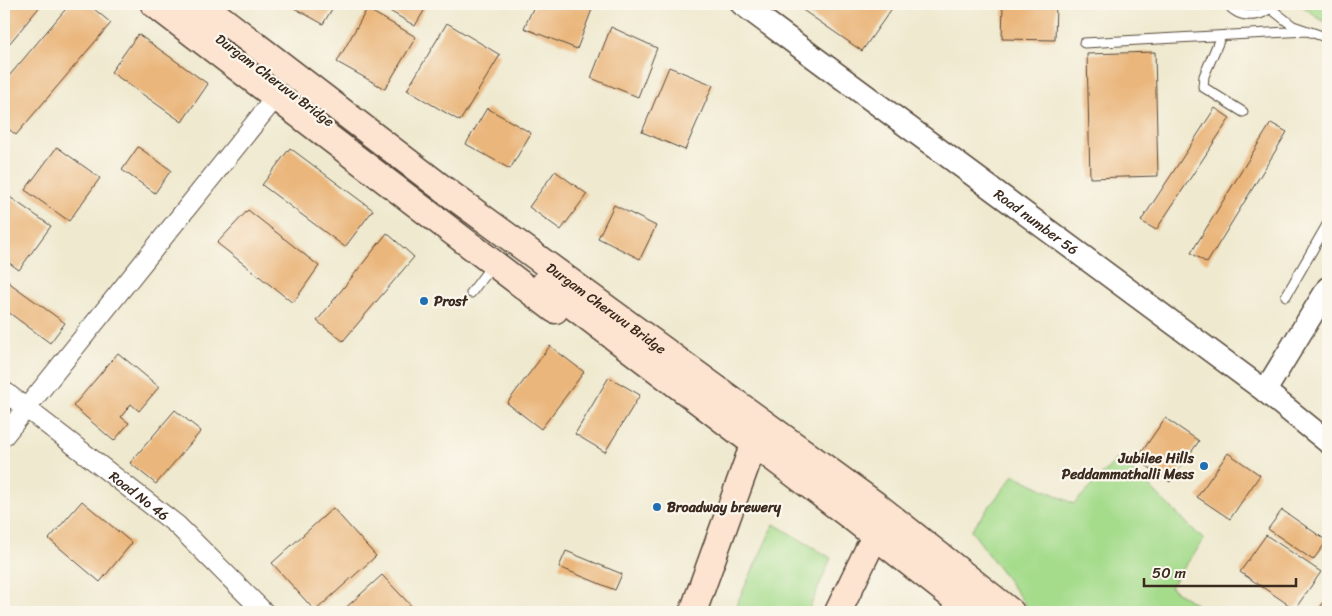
<svg xmlns="http://www.w3.org/2000/svg" width="1332" height="616" font-family="Sriracha,sans-serif">
<style>
.green{fill:#a5dc8c;stroke:#708355}
.building{fill:#eab67b}
.lines{fill:none;stroke-linecap:round;stroke-linejoin:round}
.service-casing{stroke:#564739;stroke-width:11}
.minor-casing{stroke:#564739;stroke-width:21}
.tertiary-casing{stroke:#564739;stroke-width:25}
.secondary-casing{stroke:#564739;stroke-width:29}
.service{stroke:#fff;stroke-width:9}
.minor{stroke:#fff;stroke-width:19}
.tertiary{stroke:#fff;stroke-width:22}
.secondary{stroke:#fde4d1;stroke-width:26}
.poi-dot{fill:#1f6fb2;stroke:#fbf7ec;stroke-width:2}
.labels{text-anchor:middle;stroke-width:4.5;stroke-linejoin:round;paint-order:stroke}
.street-label{font-size:14px;fill:#3b2a1e;stroke:#fbf7ec}
.poi-label{font-size:14px;font-weight:bold;fill:#3b2a1e;stroke:#fbf7ec;text-anchor:start}
</style>
<rect width="100%" height="100%" fill="#fbf7ec"/>
<filter id="ink" filterUnits="userSpaceOnUse"><feTurbulence type="fractalNoise" baseFrequency=".02" numOctaves="2"/><feDisplacementMap in="SourceGraphic" scale="10" xChannelSelector="R" yChannelSelector="G"/><feConvolveMatrix kernelMatrix="1 2 1 2 8 2 1 2 1" color-interpolation-filters="sRGB"/></filter>
<filter id="wash" filterUnits="userSpaceOnUse"><feTurbulence type="fractalNoise" baseFrequency=".0096" numOctaves="4" result="noise"/><feDisplacementMap in="SourceGraphic" scale="20" xChannelSelector="R" yChannelSelector="G"/><feGaussianBlur stdDeviation="1.12" result="paint"/><feColorMatrix in="noise" values="0 0 0 0 0 0 0 0 0 0 0 0 0 0 0 0 0 1.4 0 .05"/><feComposite in="paint" operator="in"/></filter>
<g filter="url(#wash)">
<rect width="100%" height="100%" fill="#efe9cf"/>
<!-- green -->
<path class="green" d="M1300,4H1328V23L1318,18Z
M1119,457L1204,540L1170,587L1207,612H1031L971,530L1014,475L1074,504Z
M774,524L831,558L808,612H733Z"/>
<g id="blocks">
<!-- building -->
<path class="building" d="M4,4H42L4,50Z
M70,4H88L111,23L16,135L4,125V82Z
M287,4H335L323,24Z
M378,4H428L415,26Z
M535,4H594L577,49L524,28Z
M794,4H895L862,51Z
M1003,4H1056L1055,40L1002,39Z
M367,9L416,37L385,89L337,62Z
M447,23L500,55L460,121L407,90Z
M611,27L657,48L638,97L591,78Z
M138,34L208,84L182,122L111,72Z
M1155,52L1158,176L1090,178L1087,54Z
M669,67L713,85L685,150L642,132Z
M487,108L531,133L510,169L466,144Z
M1215,108L1230,118L1156,230L1141,221Z
M1271,123L1287,132L1207,263L1191,253Z
M57,147L100,178L69,221L25,190Z
M138,147L171,170L155,193L122,170Z
M290,148L373,210L345,247L262,185Z
M555,171L587,194L561,230L529,207Z
M4,193L51,226L19,270L4,259Z
M614,205L656,226L640,259L598,238Z
M248,210L319,266L293,303L217,243Z
M387,233L414,257L343,341L317,321Z
M4,279L65,323L50,343L4,309Z
M550,346L584,372L541,429L507,403Z
M118,353L159,387L139,411L131,404L121,417L129,423L114,441L73,406Z
M609,377L640,395L605,452L575,434Z
M175,410L201,431L156,484L130,463Z
M1165,418L1199,441L1170,482L1137,459Z
M1228,453L1260,475L1230,519L1197,497Z
M82,501L132,543L100,582L49,539Z
M333,508L376,556L315,611L272,563Z
M1282,510L1327,541L1313,560L1268,529Z
M1266,535L1321,572L1295,609L1240,572Z
M566,551L622,574L615,590L559,567Z
M382,575L417,612H341Z
M1328,596V612H1317Z"/>
</g>
</g>
<g filter="url(#ink)">
<use href="#blocks" fill-opacity="0" stroke="#564739" stroke-width="1"/>
<g class="lines">
<!-- service casing -->
<g class="service-casing">
<path id="service" d="M1228,4C1237,19 1264,19 1273,4
M1270,8L1293,26L1328,38
M1221,36L1204,76L1203,87L1243,112
M1084,43L1307,31
M471,293L492,265
M1286,296L1328,223"/>
</g>
<!-- minor casing -->
<g class="minor-casing">
<g id="minor">
<path id="s1" d="M4,391L177,525L264,612"/>
<path d="M4,436L275,98"/>
</g>
</g>
<!-- tertiary casing -->
<g class="tertiary-casing">
<g id="tertiary">
<path id="s2" d="M742,4L1265,391L1328,442"/>
<path d="M1265,391L1328,288"/>
</g>
</g>
<!-- secondary casing -->
<g class="secondary-casing">
<g id="secondary">
<path d="M154,4L555,310"/>
<path d="M175,4L212,32"/>
<path id="s3" d="M202,4L446,191L876,505L1011,612"/>
<path d="M544,284L855,520L972,612"/>
<path d="M693,612L749,457"/>
<path d="M838,612L869,548"/>
</g>
</g>
<!-- service -->
<use href="#service" class="service"/>
<!-- minor -->
<use href="#minor" class="minor"/>
<!-- tertiary -->
<use href="#tertiary" class="tertiary"/>
<!-- secondary -->
<use href="#secondary" class="secondary"/>
</g>
</g>
<!-- markers -->
<g class="poi-dot">
<circle cx="424" cy="301" r="5"/>
<circle cx="1204" cy="466" r="5"/>
<circle cx="657" cy="507" r="5"/>
</g>
<g class="labels">
<!-- street labels -->
<g class="street-label">
<text transform="translate(275 80) rotate(37)" y="5">Durgam Cheruvu Bridge</text>
<text dy="5" stroke="none"><textPath href="#s2" startOffset="366">Road number 56</textPath></text>
<text dy="5" stroke="none"><textPath href="#s3" startOffset="506">Durgam Cheruvu Bridge</textPath></text>
<text dy="5" stroke="none"><textPath href="#s1" startOffset="171">Road No 46</textPath></text>
</g>
<!-- poi labels -->
<g class="poi-label">
<text x="434" y="306">Prost</text>
<text x="1194" y="463" text-anchor="end">Jubilee Hills<tspan x="1194" dy="16">Peddammathalli Mess</tspan></text>
<text x="667" y="512">Broadway brewery</text>
</g>
</g>
<!-- margin -->
<rect width="1332" height="616" fill="none" stroke="#fbf7ec" stroke-width="20"/>
<!-- scale -->
<path d="M1144 578v8h152v-8" fill="none" stroke="#3b2a1e" stroke-width="2.5"/>
<text x="1152" y="578" font-size="15" fill="#3b2a1e" stroke="#fbf7ec" stroke-width="4" paint-order="stroke">50 m</text>
</svg>
